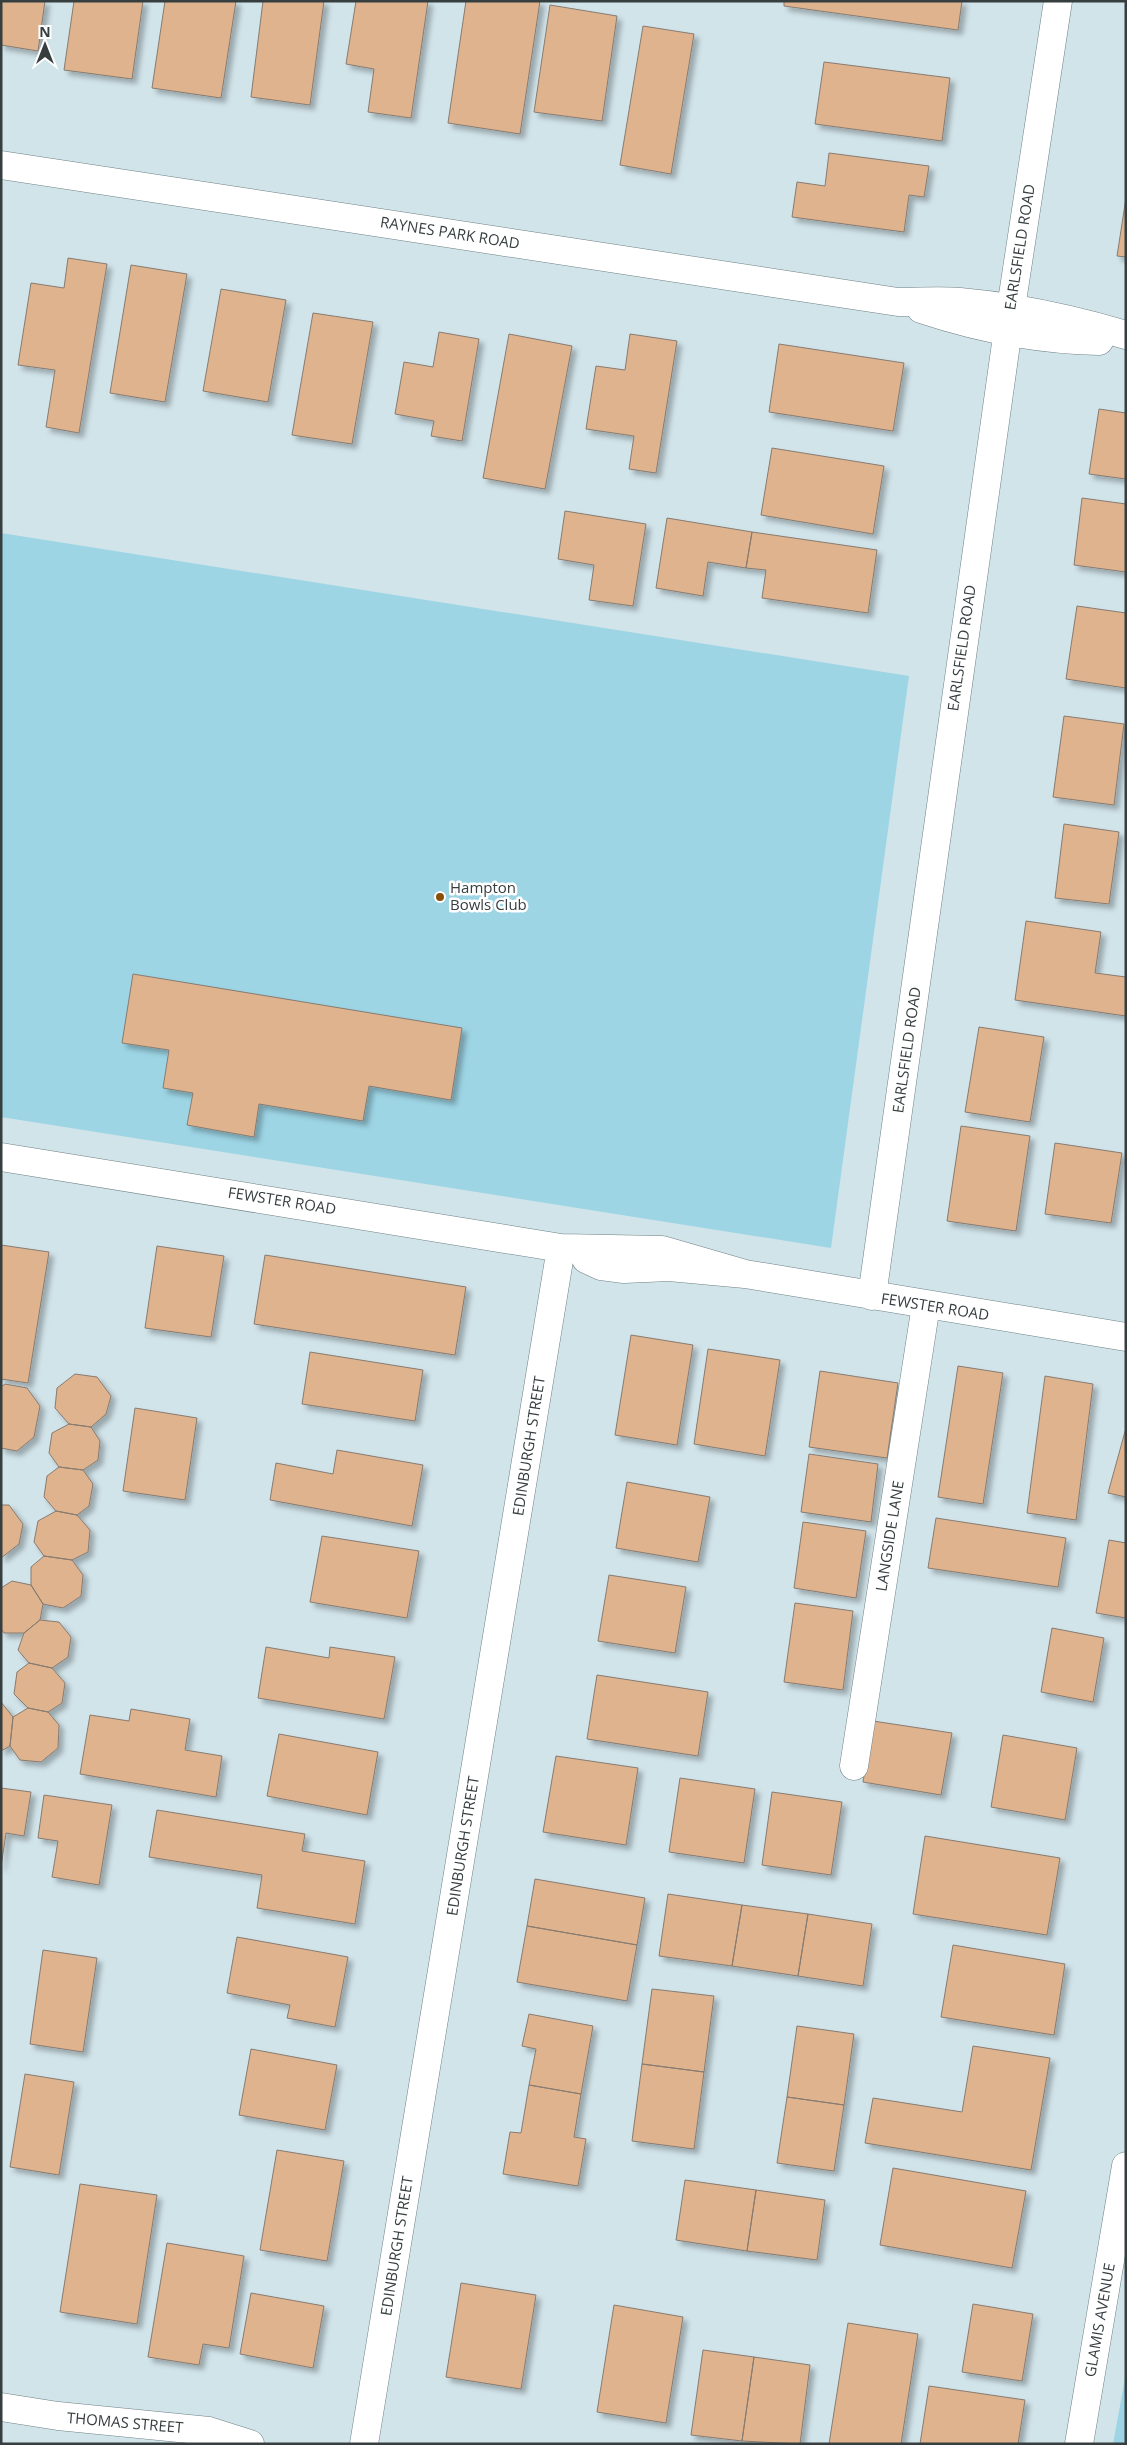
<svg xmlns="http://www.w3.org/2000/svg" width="1127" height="2445" font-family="'Open Sans',sans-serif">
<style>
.green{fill:#9dd5e5}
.building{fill:#deb38d;stroke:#887b71;filter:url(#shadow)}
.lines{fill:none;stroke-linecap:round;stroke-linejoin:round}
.minor-casing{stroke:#6f8185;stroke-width:29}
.minor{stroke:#fff;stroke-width:28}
.poi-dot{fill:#894f08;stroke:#fff;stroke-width:2}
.labels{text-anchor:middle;stroke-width:5;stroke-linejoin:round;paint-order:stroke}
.street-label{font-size:15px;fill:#373e40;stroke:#fff}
.poi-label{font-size:15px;fill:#373e40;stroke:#fff;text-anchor:start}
</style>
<defs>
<filter id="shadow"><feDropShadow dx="4.5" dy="4.5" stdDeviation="2.5" flood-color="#0004"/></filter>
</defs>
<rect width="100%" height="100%" fill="#d1e4ea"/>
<!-- green -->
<path class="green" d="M1,533L909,676L831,1248L1,1117Z
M1126,2373V2444H1113Z"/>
<!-- building -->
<path class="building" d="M1,1H45L38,51L1,45Z
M74,1H143L132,79L64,70Z
M165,1H236L221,98L152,88Z
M263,1H324L310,105L251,97Z
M356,1H428L411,118L368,112L374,69L346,64Z
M466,1H540L520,134L448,123Z
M784,1H962L958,30L784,6Z
M550,5L617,16L602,121L534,112Z
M643,26L694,34L671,174L620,165Z
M824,62L950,78L942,141L815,124Z
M829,153L929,166L924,197L909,195L904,232L792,217L797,182L825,186Z
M1126,198V257L1117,256Z
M68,258L107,264L79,433L46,427L55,370L18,365L31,283L64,288Z
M131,265L187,274L165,402L110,393Z
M221,289L286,300L268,402L203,391Z
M313,313L373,322L352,444L292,435Z
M439,332L479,339L462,441L431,436L434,421L395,414L404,362L433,367Z
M509,334L572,346L545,489L483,478Z
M630,334L677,341L656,473L629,469L634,436L586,429L596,366L625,370Z
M779,344L904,363L893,431L769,412Z
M1099,409L1126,413V479L1089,474Z
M772,448L884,466L873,534L761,515Z
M1082,498L1126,504V572L1074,565Z
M565,511L646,524L633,606L589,600L594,565L558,559Z
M667,518L752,532L746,568L708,562L703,596L656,588Z
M752,532L877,550L868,613L762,598L766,570L746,568Z
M1077,606L1126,613V688L1066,679Z
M1064,716L1124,724L1114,805L1053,797Z
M1064,824L1119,832L1109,904L1055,898Z
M1026,921L1101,932L1095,973L1126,977V1016L1015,1000Z
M133,974L462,1028L451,1100L369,1086L363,1121L259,1104L254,1137L187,1125L193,1093L163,1088L169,1050L122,1043Z
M979,1027L1044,1037L1030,1122L965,1112Z
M961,1126L1030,1136L1016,1231L947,1221Z
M1055,1143L1122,1153L1111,1223L1045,1214Z
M1,1245L49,1252L28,1383L1,1379Z
M157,1246L224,1256L211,1337L145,1328Z
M265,1255L466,1287L455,1355L254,1324Z
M631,1335L693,1345L677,1445L615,1435Z
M708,1349L780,1360L765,1456L694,1444Z
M310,1352L423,1370L415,1421L302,1404Z
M958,1366L1003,1373L983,1504L938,1497Z
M820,1371L898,1383L887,1458L809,1447Z
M75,1374L97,1377L111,1396L106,1414L91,1427L69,1424L55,1408L57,1388Z
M1045,1376L1093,1384L1076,1520L1027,1513Z
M5,1384L27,1388L40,1406L34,1437L17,1451L1,1448V1387Z
M135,1408L197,1418L185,1500L123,1491Z
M69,1424L91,1427L100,1441L98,1460L83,1470L59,1467L49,1453L52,1433Z
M1126,1428V1497L1108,1493Z
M337,1450L423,1465L412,1526L270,1500L276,1463L333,1474Z
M809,1454L878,1464L871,1522L801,1512Z
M59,1467L83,1470L93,1484L89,1506L77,1515L56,1511L44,1497L47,1476Z
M627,1482L710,1497L698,1562L616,1548Z
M1,1505H9L23,1524L19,1544L1,1558Z
M56,1511L77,1515L90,1530L88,1552L72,1560L44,1556L34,1542L38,1521Z
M936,1518L1066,1538L1058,1587L928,1568Z
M803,1522L866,1531L856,1598L794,1588Z
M322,1536L419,1551L407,1618L310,1602Z
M1109,1540L1126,1543V1618L1096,1613Z
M44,1556L72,1560L83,1575L81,1596L63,1608L43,1604L31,1585V1567Z
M609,1575L686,1587L675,1653L598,1641Z
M12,1581L31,1585L43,1604L40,1620L24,1633H4L1,1629V1588Z
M795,1603L853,1611L843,1690L784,1682Z
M40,1620L59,1622L71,1637L68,1657L52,1668L29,1663L18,1650L24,1633Z
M1052,1628L1104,1638L1093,1702L1041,1692Z
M266,1647L329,1658L330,1647L395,1657L384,1719L258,1698Z
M29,1663L52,1668L65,1683L62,1703L48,1712L28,1708L14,1694L17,1672Z
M597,1675L708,1692L698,1756L587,1739Z
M1,1702L13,1717L10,1746L1,1751Z
M28,1708L48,1712L59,1725L58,1748L41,1762L20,1760L10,1746L13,1717Z
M131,1709L190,1719L185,1750L222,1756L216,1797L80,1774L90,1715L129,1721Z
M873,1721L952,1733L941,1795L863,1782Z
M279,1734L378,1752L367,1815L267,1796Z
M1003,1735L1077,1748L1065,1820L991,1807Z
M556,1756L638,1768L626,1845L543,1832Z
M680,1778L755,1789L744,1863L669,1852Z
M1,1788L31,1792L24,1836L6,1833L1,1867Z
M772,1792L842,1802L831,1875L762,1865Z
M44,1795L112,1805L99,1885L52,1877L58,1841L38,1838Z
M157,1810L305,1834L302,1851L365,1861L355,1924L257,1908L262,1875L149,1857Z
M925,1836L1060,1858L1047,1935L913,1914Z
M535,1879L645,1898L637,1945L527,1926Z
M668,1894L742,1905L732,1966L659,1956Z
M742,1905L808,1914L798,1976L732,1966Z
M808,1914L872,1924L863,1986L798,1976Z
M527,1926L637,1945L627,2001L517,1982Z
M237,1937L348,1957L335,2027L287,2018L290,2005L227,1993Z
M953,1945L1065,1964L1054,2035L941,2017Z
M43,1950L97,1958L83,2052L30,2044Z
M652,1989L714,1996L704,2072L642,2064Z
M529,2014L593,2026L581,2094L529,2085L536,2049L522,2046Z
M797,2026L854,2034L844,2105L787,2097Z
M973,2046L1050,2058L1031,2170L865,2143L873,2098L962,2112Z
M251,2049L337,2065L325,2130L239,2115Z
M642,2064L704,2072L694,2149L632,2141Z
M25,2074L74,2082L59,2175L10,2167Z
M529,2085L581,2094L574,2137L586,2139L578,2186L503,2174L510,2132L521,2133Z
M787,2097L844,2105L834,2171L777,2163Z
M277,2150L344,2161L327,2261L260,2250Z
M893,2168L1026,2191L1012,2268L880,2245Z
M685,2180L756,2190L747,2251L676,2240Z
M80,2184L157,2195L137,2324L60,2312Z
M756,2190L825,2200L817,2260L747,2251Z
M167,2243L244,2256L229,2348L203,2344L199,2365L148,2357Z
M461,2283L536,2295L521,2389L446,2377Z
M251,2293L324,2306L313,2368L240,2354Z
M973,2304L1033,2314L1022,2381L962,2372Z
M614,2305L683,2317L666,2423L597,2412Z
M848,2323L918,2334L901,2444H829Z
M703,2350L754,2357L742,2441L691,2435Z
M754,2357L810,2365L800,2444L742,2441Z
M929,2386L1025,2400L1018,2444H920Z"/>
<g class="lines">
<!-- minor casing -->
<g class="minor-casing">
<path id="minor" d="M1,165L898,302C919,302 940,300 960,302C1016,307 1072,319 1126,335
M921,309C978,328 1039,340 1099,341
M1,1157L561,1248L662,1250L745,1274
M586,1259L601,1266L624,1269L669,1267L745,1274L1126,1337
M872,1296L1011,308L1058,1
M854,1766L926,1305
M1,2407L58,2416L209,2431L250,2444
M364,2444L561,1248
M1079,2444L1126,2166"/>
</g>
<!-- minor -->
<use href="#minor" class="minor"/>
</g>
<!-- markers -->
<circle class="poi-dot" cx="440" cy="897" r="5"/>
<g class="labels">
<!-- street labels -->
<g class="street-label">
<text transform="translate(450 233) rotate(9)" y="5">RAYNES PARK ROAD</text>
<text transform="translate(1020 247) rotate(-81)" y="5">EARLSFIELD ROAD</text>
<text transform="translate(962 648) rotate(-82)" y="5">EARLSFIELD ROAD</text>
<text transform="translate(907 1050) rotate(-82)" y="5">EARLSFIELD ROAD</text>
<text transform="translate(282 1201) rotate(9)" y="5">FEWSTER ROAD</text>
<text transform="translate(935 1307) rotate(9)" y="5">FEWSTER ROAD</text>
<text transform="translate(529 1446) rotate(-81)" y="5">EDINBURGH STREET</text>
<text transform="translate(890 1536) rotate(-81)" y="5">LANGSIDE LANE</text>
<text transform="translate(463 1846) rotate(-81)" y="5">EDINBURGH STREET</text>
<text transform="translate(397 2246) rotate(-81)" y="5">EDINBURGH STREET</text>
<text transform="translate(1100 2320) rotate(-80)" y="5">GLAMIS AVENUE</text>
<text transform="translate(125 2423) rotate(5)" y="5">THOMAS STREET</text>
</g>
<!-- poi labels -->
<g class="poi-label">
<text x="450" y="893">Hampton<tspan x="450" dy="17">Bowls Club</tspan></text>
</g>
</g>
<!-- border -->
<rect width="1127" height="2445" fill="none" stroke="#373e40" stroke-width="5"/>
<!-- north arrow -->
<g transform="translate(45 45)" stroke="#ffffff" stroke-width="4" paint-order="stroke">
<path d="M0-4L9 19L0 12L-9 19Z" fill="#373e40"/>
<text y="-8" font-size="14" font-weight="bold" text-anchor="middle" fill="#373e40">N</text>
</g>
</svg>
